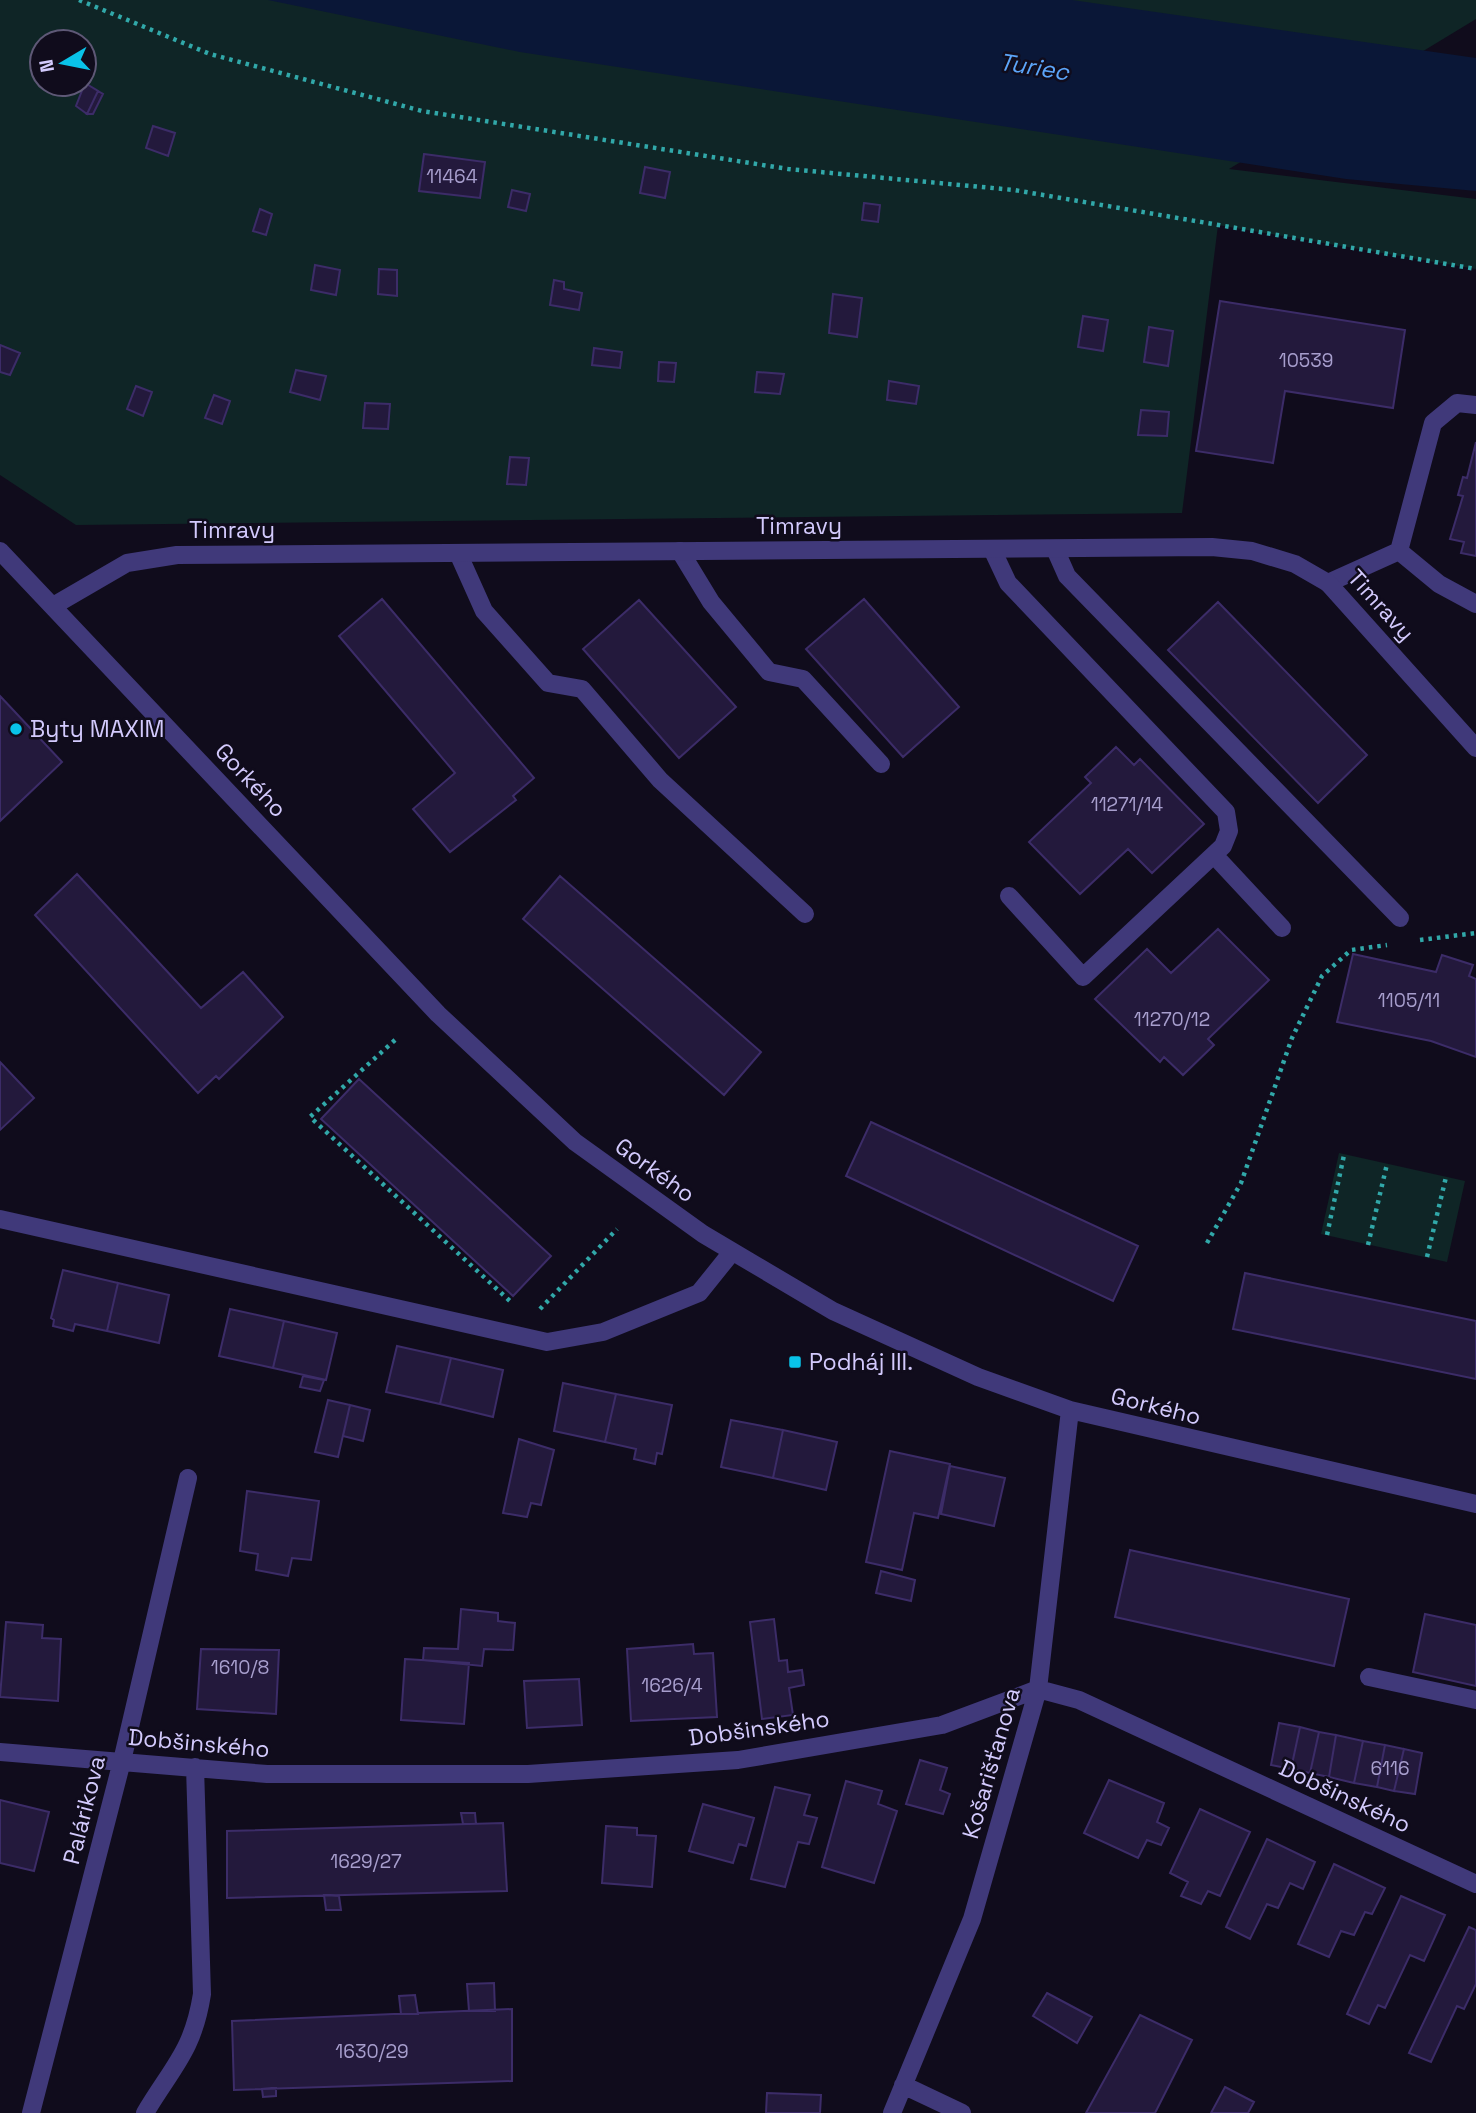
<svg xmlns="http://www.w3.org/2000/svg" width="1476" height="2113" font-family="'Space Grotesk',sans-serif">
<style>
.green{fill:#0f2526;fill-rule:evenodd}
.water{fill:#0a1737}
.building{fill:#23193c;stroke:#3c2c68;stroke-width:2}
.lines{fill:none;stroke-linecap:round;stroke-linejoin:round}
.path{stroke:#31a8a9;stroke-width:4.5;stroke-dasharray:3.5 5;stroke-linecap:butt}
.lane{stroke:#40397a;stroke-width:18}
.street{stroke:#40397a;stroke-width:18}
.poi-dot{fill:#09c3e9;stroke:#100c1c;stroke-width:2.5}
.labels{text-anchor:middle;stroke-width:5;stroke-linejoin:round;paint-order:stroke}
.number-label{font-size:19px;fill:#a79ecd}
.street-label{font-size:23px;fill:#d3cafd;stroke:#100c1c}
.poi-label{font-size:23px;fill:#d3cafd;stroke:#100c1c;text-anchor:start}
.water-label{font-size:24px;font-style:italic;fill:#5ca5f9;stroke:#100c1c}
</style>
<rect width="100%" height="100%" fill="#100c1c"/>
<!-- green -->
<path class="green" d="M0,0H1476V19L1229,169L1476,199V269L1218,225L1182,513L76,525L0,475ZM42,42H84V84H42Z
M1339,1153L1465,1181L1447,1262L1321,1234Z"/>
<!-- water -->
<path class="water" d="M268,0H1072L1476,58V191L1346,179L520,52Z"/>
<!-- building -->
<path class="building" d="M85,83L98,91L87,114L76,106Z
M98,91L103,94L93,114H87Z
M153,126L175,133L168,156L146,148Z
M424,154L485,162L480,198L419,191Z
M645,167L670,172L665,198L640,193Z
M512,190L530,194L526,211L508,207Z
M864,203L880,205L878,222L862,220Z
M260,209L272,214L266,235L253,231Z
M315,265L340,270L336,295L311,290Z
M379,269L397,270V296L378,294Z
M554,280L564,282V289L582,293L579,310L550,305Z
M833,294L862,298L857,337L829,333Z
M1220,301L1405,330L1393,408L1285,391L1273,463L1196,451Z
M1083,316L1108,320L1103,351L1078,347Z
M1149,327L1173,331L1168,366L1144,362Z
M0,345L20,353L10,375L0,372Z
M594,348L622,352L620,368L592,365Z
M659,362L676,363L674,382L658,381Z
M296,370L326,376L320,400L290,392Z
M757,372L784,374L780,394L755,392Z
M889,381L919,386L916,404L887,400Z
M136,386L152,392L143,416L127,409Z
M214,395L230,401L222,424L205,418Z
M365,403L390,404L388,429L363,428Z
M1141,410L1169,412L1167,436L1138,435Z
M1476,442V556L1461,553L1464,542L1450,539L1463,496L1458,495L1463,477L1467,478Z
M510,457L529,458L526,485L507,484Z
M382,599L534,778L513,796L516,800L450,852L413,809L455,773L339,636Z
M864,599L959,707L903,757L806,649Z
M639,600L736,707L679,758L583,649Z
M1218,602L1367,755L1318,803L1168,650Z
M0,696L62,762L0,821Z
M1116,747L1134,765L1140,759L1204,824L1152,873L1128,849L1080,894L1029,842L1091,783L1085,777Z
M77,874L201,1008L243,972L283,1017L219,1079L216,1076L198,1093L35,915Z
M560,876L761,1052L724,1095L523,919Z
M1218,929L1269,980L1208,1039L1214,1045L1183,1075L1164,1057L1160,1062L1095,999L1147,949L1171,973Z
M1353,954L1436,972L1442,955L1473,965L1469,976L1476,979V1057L1431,1041L1337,1022Z
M0,1062L34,1098L0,1130Z
M359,1079L551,1256L513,1296L321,1119Z
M871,1122L1138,1246L1113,1301L846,1176Z
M63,1270L118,1283L107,1331L75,1324L73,1331L53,1326L54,1320L51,1318Z
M1245,1273L1476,1321V1379L1233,1329Z
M118,1283L169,1295L159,1343L107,1331Z
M230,1309L284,1321L273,1368L219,1356Z
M284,1321L337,1333L326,1380L273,1368Z
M397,1346L451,1358L440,1404L386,1392Z
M451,1358L503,1370L493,1417L440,1404Z
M303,1376L324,1380L320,1391L300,1387Z
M563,1383L616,1394L605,1442L554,1431Z
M616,1394L672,1405L662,1454L657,1453L655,1464L634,1459L636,1449L605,1442Z
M328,1400L350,1405L338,1457L315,1452Z
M350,1405L370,1410L363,1441L343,1436Z
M731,1420L783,1430L773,1478L721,1467Z
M783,1430L837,1442L826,1490L773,1478Z
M519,1439L554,1450L541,1505L531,1503L527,1517L503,1513Z
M890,1451L950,1464L938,1518L914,1513L902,1570L866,1562Z
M950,1466L1005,1478L994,1526L941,1514Z
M247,1491L319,1501L311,1560L292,1558L288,1576L256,1570L258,1554L240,1551Z
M1130,1550L1349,1599L1334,1666L1115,1617Z
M881,1571L915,1580L911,1601L876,1593Z
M461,1609L498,1613V1621L515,1623L513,1650L484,1649L482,1666L423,1660L424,1648L458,1649Z
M1425,1614L1476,1625V1686L1413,1672Z
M774,1619L779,1661L787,1660L788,1672L802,1670L804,1685L789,1688L793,1715L762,1719L750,1622Z
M6,1622L43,1625L42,1638L61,1639L58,1701L0,1697Z
M693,1644L694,1654L713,1653L717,1717L631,1721L627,1649Z
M201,1649L279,1650L276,1714L197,1709Z
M405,1659L469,1663L464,1724L401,1720Z
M579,1679L582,1725L527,1728L524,1681Z
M1279,1723L1300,1727L1291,1769L1271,1765Z
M1300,1727L1319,1732L1310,1773L1291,1769Z
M1319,1732L1336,1735L1329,1777L1310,1773Z
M1336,1735L1363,1741L1354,1783L1329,1777Z
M1363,1741L1385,1745L1377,1787L1354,1783Z
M1385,1745L1404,1749L1394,1791L1377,1787Z
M1404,1749L1422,1753L1415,1794L1394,1791Z
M920,1760L947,1768L940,1790L950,1794L943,1814L906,1804Z
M1109,1780L1164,1803L1157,1822L1169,1828L1161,1845L1147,1840L1138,1858L1084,1833Z
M846,1781L882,1791L878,1804L897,1811L874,1883L822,1867Z
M775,1787L810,1795L804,1815L817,1818L809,1844L798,1842L785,1887L751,1879Z
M0,1800L49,1812L34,1871L0,1863Z
M703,1804L754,1818L746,1846L739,1844L733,1863L689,1851Z
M1200,1809L1250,1832L1220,1896L1208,1891L1201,1904L1181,1896L1188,1882L1170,1873Z
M461,1813H475L476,1824H463Z
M503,1823L507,1891L227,1898V1831Z
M606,1826L637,1828V1835L656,1836L652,1887L602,1883Z
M1267,1839L1315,1862L1303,1889L1290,1883L1278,1908L1267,1904L1250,1939L1226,1927Z
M1334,1864L1385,1888L1372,1914L1365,1912L1354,1935L1341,1931L1329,1957L1298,1944Z
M324,1895L339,1896L341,1910H326Z
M1401,1896L1445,1915L1424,1961L1410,1955L1385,2008L1378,2005L1369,2024L1347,2014Z
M1469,1927L1476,1930V1984L1464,2009L1457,2006L1431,2062L1409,2053Z
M494,1983L495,2011H469L467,1984Z
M1047,1993L1092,2017L1077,2043L1033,2016Z
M415,1995L418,2014H401L399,1996Z
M512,2009V2081L234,2090L232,2021Z
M1140,2015L1192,2040L1155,2113H1086Z
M1225,2087L1254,2102L1248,2113H1211Z
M276,2088V2096L263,2097L262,2089Z
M767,2093L821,2095L820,2113H766Z"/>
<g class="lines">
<!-- path -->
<path class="path" d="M79,0L210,54L422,111L788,169L1014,190L1476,269
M1420,940L1476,933
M395,1040L310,1117L511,1302
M1327,1235L1344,1155
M1207,1243L1241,1183L1292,1038L1322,976L1351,950L1387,945
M1368,1245L1387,1164
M1427,1257L1446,1177
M540,1309L617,1229"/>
<!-- lane -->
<path class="lane" d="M992,549L1008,583L1226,812L1229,831L1223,846L1083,977L1009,896
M1055,549L1067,576L1400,918
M680,551L711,602L769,672L803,679L881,764
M1399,551L1439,584L1476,604
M458,553L484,611L548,683L582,689L660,780L805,914
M1328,583L1399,551L1433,423L1457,403L1476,405
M1214,855L1282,928
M1369,1677L1476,1700"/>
<!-- street -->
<path class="street" d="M0,551L438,1014L575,1142L703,1234L833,1311L978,1377L1070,1410L1476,1504
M53,606L127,563L177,555L1212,547L1252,551L1295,564L1328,583L1476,748
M0,1219L547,1342L603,1332L699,1293L732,1252
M0,1752L267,1774H528L738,1760L942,1725L1038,1689L1079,1700L1476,1884
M903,2085L962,2113
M31,2113L122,1761L188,1478
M145,2113C173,2066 193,2051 202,1994L195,1767
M892,2113L972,1919L1038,1689L1070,1410"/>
</g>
<!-- markers -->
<g class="poi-dot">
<circle cx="16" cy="729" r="7"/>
<rect x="788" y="1355" width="14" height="14" rx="3.5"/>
</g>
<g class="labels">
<!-- number labels -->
<g class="number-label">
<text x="452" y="183">11464</text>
<text x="1306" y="367">10539</text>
<text x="1127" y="811">11271/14</text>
<text x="1409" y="1007">1105/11</text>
<text x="1172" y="1026">11270/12</text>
<text x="240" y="1674">1610/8</text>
<text x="672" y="1692">1626/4</text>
<text x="1390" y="1775">6116</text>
<text x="366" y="1868">1629/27</text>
<text x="372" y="2058">1630/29</text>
</g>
<!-- street labels -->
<g class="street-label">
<text x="799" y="534">Timravy</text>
<text x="232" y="538">Timravy</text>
<text transform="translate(1381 605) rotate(48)" y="8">Timravy</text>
<text transform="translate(251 780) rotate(47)" y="8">Gorkého</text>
<text transform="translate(655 1170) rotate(36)" y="8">Gorkého</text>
<text transform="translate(1156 1406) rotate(14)" y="8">Gorkého</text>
<text transform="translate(759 1728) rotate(-8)" y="8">Dobšinského</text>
<text transform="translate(199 1743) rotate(5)" y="8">Dobšinského</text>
<text transform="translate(991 1763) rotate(-74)" y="8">Košarišťanova</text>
<text transform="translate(1345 1796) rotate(25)" y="8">Dobšinského</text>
<text transform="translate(84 1810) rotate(-76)" y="8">Palárikova</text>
</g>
<!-- poi labels -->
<g class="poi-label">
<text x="30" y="737">Byty MAXIM</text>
<text x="809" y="1370">Podháj III.</text>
</g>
<!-- water labels -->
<g class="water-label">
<text transform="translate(1034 67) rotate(9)" y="8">Turiec</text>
</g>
</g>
<!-- north arrow -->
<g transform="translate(63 63) rotate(260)"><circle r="33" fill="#100c1c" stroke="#5e5876" stroke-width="2"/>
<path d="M0-5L12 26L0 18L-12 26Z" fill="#09c3e9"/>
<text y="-10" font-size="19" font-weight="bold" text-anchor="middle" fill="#d3cafd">N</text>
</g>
</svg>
